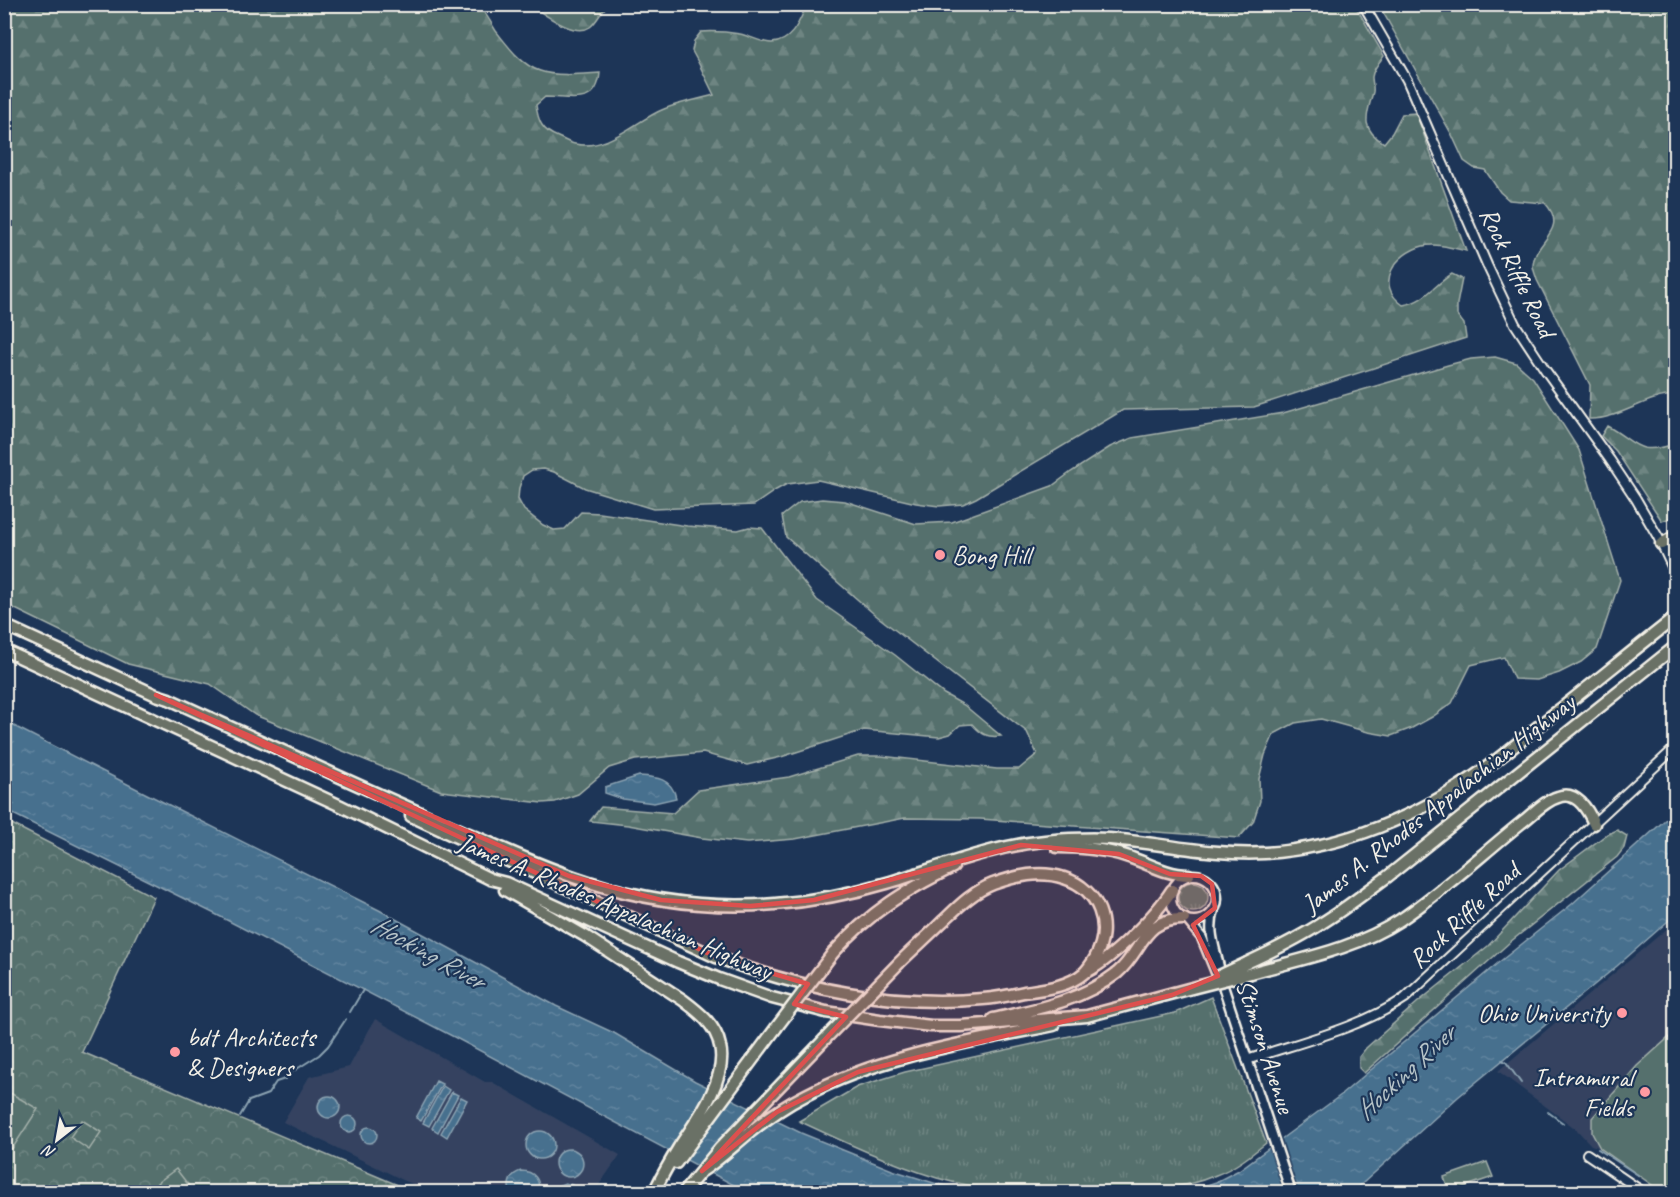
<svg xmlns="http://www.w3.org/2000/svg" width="1680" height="1197" font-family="Caveat,sans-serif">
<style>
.built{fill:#344361}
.grass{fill:url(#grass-tufts);stroke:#a4b0aa;stroke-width:1.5}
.forest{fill:url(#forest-firs);stroke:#a4b0aa;stroke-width:1.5}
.park{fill:url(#park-crowns);stroke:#a4b0aa;stroke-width:1.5}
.garden{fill:#55706d;stroke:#a4b0aa;stroke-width:1.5}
.water{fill:url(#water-ripples);stroke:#8ca3b2;stroke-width:1.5}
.pier{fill:#1d3557}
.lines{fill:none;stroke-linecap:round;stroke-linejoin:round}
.stream{stroke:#8ca3b2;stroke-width:2}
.tertiary-casing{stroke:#f4f1e8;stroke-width:12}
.secondary-casing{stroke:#f4f1e8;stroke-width:13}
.motorway-casing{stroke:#f4f1e8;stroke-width:15}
.tertiary{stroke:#1d3557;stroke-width:8}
.secondary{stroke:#1d3557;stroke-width:8}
.motorway{stroke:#6a7166;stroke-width:10}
.motorway-bridge-casing{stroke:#f4f1e8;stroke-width:15;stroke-linecap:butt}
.motorway-bridge{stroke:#6a7166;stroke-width:10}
.marked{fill:#dc504e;fill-opacity:0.2;stroke:#dc504e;stroke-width:4.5;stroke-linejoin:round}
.poi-dot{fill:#ff9aa2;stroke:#1d3557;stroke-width:2}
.labels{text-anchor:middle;stroke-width:4.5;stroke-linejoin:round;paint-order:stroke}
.street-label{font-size:26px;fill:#f4f1e8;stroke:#1d3557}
.poi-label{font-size:26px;fill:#f4f1e8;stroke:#1d3557;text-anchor:start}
.water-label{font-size:27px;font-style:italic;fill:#b7c4c8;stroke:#1d3557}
</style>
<defs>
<pattern id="grass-tufts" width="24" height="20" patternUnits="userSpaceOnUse" patternTransform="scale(1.5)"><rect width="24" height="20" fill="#55706d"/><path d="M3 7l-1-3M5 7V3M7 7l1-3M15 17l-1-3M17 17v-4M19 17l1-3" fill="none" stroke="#6e8582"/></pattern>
<pattern id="forest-firs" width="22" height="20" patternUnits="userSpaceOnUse" patternTransform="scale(1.5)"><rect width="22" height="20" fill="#55706d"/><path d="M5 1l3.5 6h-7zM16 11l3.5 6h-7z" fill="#6e8582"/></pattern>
<pattern id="park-crowns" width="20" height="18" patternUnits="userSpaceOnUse" patternTransform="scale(1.5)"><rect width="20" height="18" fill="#55706d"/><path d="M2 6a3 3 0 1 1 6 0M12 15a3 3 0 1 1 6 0" fill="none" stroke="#6e8582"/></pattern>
<pattern id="water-ripples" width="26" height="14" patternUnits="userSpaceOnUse" patternTransform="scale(1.5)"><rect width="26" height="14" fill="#466f8e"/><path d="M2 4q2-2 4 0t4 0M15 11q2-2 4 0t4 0" fill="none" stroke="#61849e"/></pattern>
</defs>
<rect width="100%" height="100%" fill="#1d3557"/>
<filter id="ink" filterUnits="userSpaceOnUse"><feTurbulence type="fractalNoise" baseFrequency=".0167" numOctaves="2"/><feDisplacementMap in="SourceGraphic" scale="12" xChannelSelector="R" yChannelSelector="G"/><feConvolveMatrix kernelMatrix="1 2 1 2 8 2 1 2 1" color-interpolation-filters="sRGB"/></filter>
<g filter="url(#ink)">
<!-- built -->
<path class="built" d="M1675,922V1192H1662L1600,1148L1591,1145L1576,1129L1498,1071Z
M375,1019L485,1082H492L620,1155L594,1192H432L403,1180L283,1122L309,1077L349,1067Z"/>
<!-- grass -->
<path class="grass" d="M1178 897a15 15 0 1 1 30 0a15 15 0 1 1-30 0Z
M1211,997L1266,1143C1250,1156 1235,1168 1216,1175C1175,1193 1126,1192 1082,1192C1034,1192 984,1192 937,1178C889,1163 844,1142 799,1121L857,1087L905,1072L1175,1013Z"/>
<!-- forest -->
<path class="forest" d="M4,5H478C486,12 490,22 496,31C508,46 521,65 540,71C557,77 583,74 600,73C597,108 570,97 545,97L536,105C538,121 542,131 558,137C563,139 569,143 575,144C609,151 636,120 664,109C680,102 697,100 714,95L698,62L692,51L694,41L701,32C714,31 727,32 740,34C750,36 762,43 772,43C790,42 798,25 804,11L799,5H1355L1384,56C1379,62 1373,69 1372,77C1372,82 1374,87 1373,92C1367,115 1359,128 1384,143L1392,133L1402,114L1416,113L1466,251C1453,248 1437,243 1423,246C1396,253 1373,284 1403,305C1425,302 1434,285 1452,274L1462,279L1457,304V315L1464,324L1466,338L1254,407L1123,410L976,498L963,504L939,506L916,503L818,480L787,484L776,490L754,505L653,509L585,488L554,472L544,469L532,470L523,476L519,488L518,499L524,510L543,525L554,530L565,529L581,512L600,513L687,526L738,530L749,527L762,528L817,600L895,655L944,694L964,705L1001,736C987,738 981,734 972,724L960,725L950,734L939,737L864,730L781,757L747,765L703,753L635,760L609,768L578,794L555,802L542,803L441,791L255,715L210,684L128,664L5,604Z
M530,5H608C601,11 597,22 590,27C574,38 543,13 530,5Z
M1379,5H1675V395C1645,396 1619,420 1589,419L1590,385L1537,280C1536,276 1533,270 1533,265C1534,241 1570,230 1545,203L1509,200L1500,192L1485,170L1474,168L1464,161L1452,135Z
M1495,357L1516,363L1533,378L1579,450L1620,580L1597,649L1581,662L1559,673L1537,680L1514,679L1504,657L1471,665L1452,703L1432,717L1412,728L1391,736L1368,732L1321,719L1295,723L1274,734L1265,755L1259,779L1260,801L1253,822L1239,838L980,819L905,818L795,839L747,843L702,838L628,825L590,821L601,807L673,813L698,790L789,777L858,756H881L997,769H1019L1037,754L1027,732L873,613L786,537L782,516L800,502L822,499L845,501L916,524L952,522L1052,486L1071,472L1110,447L1132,438L1283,413L1448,365L1471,359Z
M1607,426C1638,443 1635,456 1675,444V516L1662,521L1616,451L1601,436Z
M1617,830L1627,836L1624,848L1617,857L1510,942L1364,1073L1359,1068V1057L1366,1048L1418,1002L1488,946L1559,870L1606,835Z"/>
<!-- park -->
<path class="park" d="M4,820L154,897L82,1052L400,1186L397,1192H5Z"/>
<!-- garden -->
<path class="garden" d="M1675,1032V1192H1662L1600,1148L1592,1133V1118L1637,1066Z
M5,1090L38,1109L12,1149L5,1144Z
M82,1120L101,1132L89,1150L70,1137Z
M1487,1162L1493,1177L1449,1192L1444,1177Z
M176,1169L193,1191L191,1192H164L157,1183Z"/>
<!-- water -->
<path class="water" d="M4,721L141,791L379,910L556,1006L614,1033L695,1081L801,1133L892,1170L937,1184L977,1192H747L456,1038L217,915L5,810Z
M639,776C656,777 672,778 676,798L654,803L623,799L605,793V787Z
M1675,811V915L1617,966L1458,1097L1353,1192H1179L1189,1191L1216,1182L1239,1170L1341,1095L1498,963L1572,904Z
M436,1081L442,1084L421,1121L416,1118Z
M443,1086L449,1090L429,1126L423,1123Z
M452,1092L458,1095L438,1132L432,1128Z
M318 1107a11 11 0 1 1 22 0a11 11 0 1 1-22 0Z
M461,1097L467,1100L447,1137L441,1133Z
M341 1124a8 8 0 1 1 16 0a8 8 0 1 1-16 0Z
M361 1135a8 8 0 1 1 16 0a8 8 0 1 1-16 0Z
M526 1145a14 14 0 1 1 28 0a14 14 0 1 1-28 0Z
M555 1163a14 14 0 1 1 28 0a14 14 0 1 1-28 0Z
M521,1171C534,1171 541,1180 538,1192H510C507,1182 511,1174 521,1171Z
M565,1183L572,1185L577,1192H554L557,1186Z"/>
<!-- pier -->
<path class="pier" d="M1281,1136L1299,1192H1283L1268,1146Z"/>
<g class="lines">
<!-- stream -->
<path class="stream" d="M350,1012L363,990
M1502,1060L1506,1062L1521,1083
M1548,1112L1563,1123
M240,1116L249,1101L268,1094L276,1082L285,1079L292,1072L319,1055L328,1046L346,1019
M1598,1149L1638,1175"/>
<!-- tertiary casing -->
<g class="tertiary-casing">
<path id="tertiary" d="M1363,4L1407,80L1488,267L1515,324L1546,371L1610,460L1636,499L1658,537L1676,575
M1247,1060C1299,1042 1359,1029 1405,998L1676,747
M1587,1154L1643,1192"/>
</g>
<!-- secondary casing -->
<g class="secondary-casing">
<path id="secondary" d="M1171 898a23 23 0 1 1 46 0a23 23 0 1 1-46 0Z
M1214,910C1207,931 1215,947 1219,967C1221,973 1222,980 1223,986L1291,1192
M1187,920L1202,938L1217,975"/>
</g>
<!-- motorway casing -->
<g class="motorway-casing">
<path id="motorway" d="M1661,544L1676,536
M4,625L156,695L169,699C256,739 343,779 430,817C482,839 535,865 589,882C648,901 712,909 775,904C813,901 850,894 887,883C938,868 991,846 1045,841C1066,839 1089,838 1110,839C1161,843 1213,856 1265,853C1343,848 1420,816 1483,770C1508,752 1531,732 1554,714C1595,682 1635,649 1676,617
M4,650L341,806L490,879L506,883L678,962L719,979L772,998L826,1012L880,1020L931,1026H961L1087,1016L1192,988
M411,816L716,957C800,989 893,1007 983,999C997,998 1011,995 1024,992C1044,989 1068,987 1084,973C1088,969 1092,963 1095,958C1113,926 1099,889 1064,878C1040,870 1016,876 993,884C972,892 957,908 942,922C928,936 913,949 899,963
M1057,847C1081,847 1104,849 1126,856C1148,863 1166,875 1189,875
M505,890L585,936L683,1000C699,1012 716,1025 720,1046C728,1079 696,1121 679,1147C671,1160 663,1174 656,1188
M833,953C870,912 904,891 953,867
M1247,963C1272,951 1298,939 1322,923C1345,909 1366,892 1387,877L1676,646
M1088,971C1114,957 1156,915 1172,890
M1251,973C1301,959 1356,949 1400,920C1443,891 1481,855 1521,823C1532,815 1544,801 1558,797C1576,790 1588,810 1594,824
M993,1019C1037,1009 1081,1001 1117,973C1143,951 1142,918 1184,919
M676,1163L776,1028
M702,1171C719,1160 733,1146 749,1133C766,1119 786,1105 806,1095C882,1055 971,1042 1054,1025
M684,1192L720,1148L824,1040"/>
</g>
<!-- tertiary -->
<use href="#tertiary" class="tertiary"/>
<!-- secondary -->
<use href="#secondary" class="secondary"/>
<!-- motorway -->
<use href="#motorway" class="motorway"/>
<!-- motorway-bridge casing -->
<g class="motorway-bridge-casing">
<path id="motorway-bridge" d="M1217,977L1247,963
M1192,988L1251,973
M776,1028L833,953
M824,1040L899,963"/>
</g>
<!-- motorway-bridge -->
<use href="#motorway-bridge" class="motorway-bridge"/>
</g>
</g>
<!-- marked area -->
<path class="marked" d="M156,695L569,876L661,900L750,906L814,900L1021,845L1119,854L1170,874L1201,876L1212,884L1215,908L1193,925L1218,976L1172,995L858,1072L777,1112L702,1171L846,1017L794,1004L808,984L716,957Z"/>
<!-- markers -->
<g class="poi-dot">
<circle cx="940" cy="555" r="6"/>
<circle cx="1622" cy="1013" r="6"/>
<circle cx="175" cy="1052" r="6"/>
<circle cx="1645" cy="1092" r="6"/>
</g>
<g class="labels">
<!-- street labels -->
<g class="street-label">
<text transform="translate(1518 272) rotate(64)" y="9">Rock Riffle Road</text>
<text transform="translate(1438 803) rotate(-38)" y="9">James A. Rhodes Appalachian Highway</text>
<text transform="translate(615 906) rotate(23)" y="9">James A. Rhodes Appalachian Highway</text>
<text transform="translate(1464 915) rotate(-43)" y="9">Rock Riffle Road</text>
<text transform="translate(1266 1046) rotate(72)" y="9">Stimson Avenue</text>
</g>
<!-- poi labels -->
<g class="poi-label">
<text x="952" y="564">Bong Hill</text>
<text x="1610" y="1022" text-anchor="end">Ohio University</text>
<text x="187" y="1046">bdt Architects<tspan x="187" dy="30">&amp; Designers</tspan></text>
<text x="1633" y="1086" text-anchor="end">Intramural<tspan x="1633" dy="30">Fields</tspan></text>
</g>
<!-- water labels -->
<g class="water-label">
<text transform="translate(428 952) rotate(29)" y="9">Hocking River</text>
<text transform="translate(1405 1072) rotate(-43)" y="9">Hocking River</text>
</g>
</g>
<!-- margin -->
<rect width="1680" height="1197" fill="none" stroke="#1d3557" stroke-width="24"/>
<rect x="12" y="12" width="1656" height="1173" fill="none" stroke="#f4f1e8" stroke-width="2" filter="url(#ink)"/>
<!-- north arrow -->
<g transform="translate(57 1140) rotate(211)" stroke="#1d3557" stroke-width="4.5" paint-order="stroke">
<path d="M0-4.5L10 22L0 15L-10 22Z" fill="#f4f1e8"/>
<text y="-9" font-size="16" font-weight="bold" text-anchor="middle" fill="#f4f1e8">N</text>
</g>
</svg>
